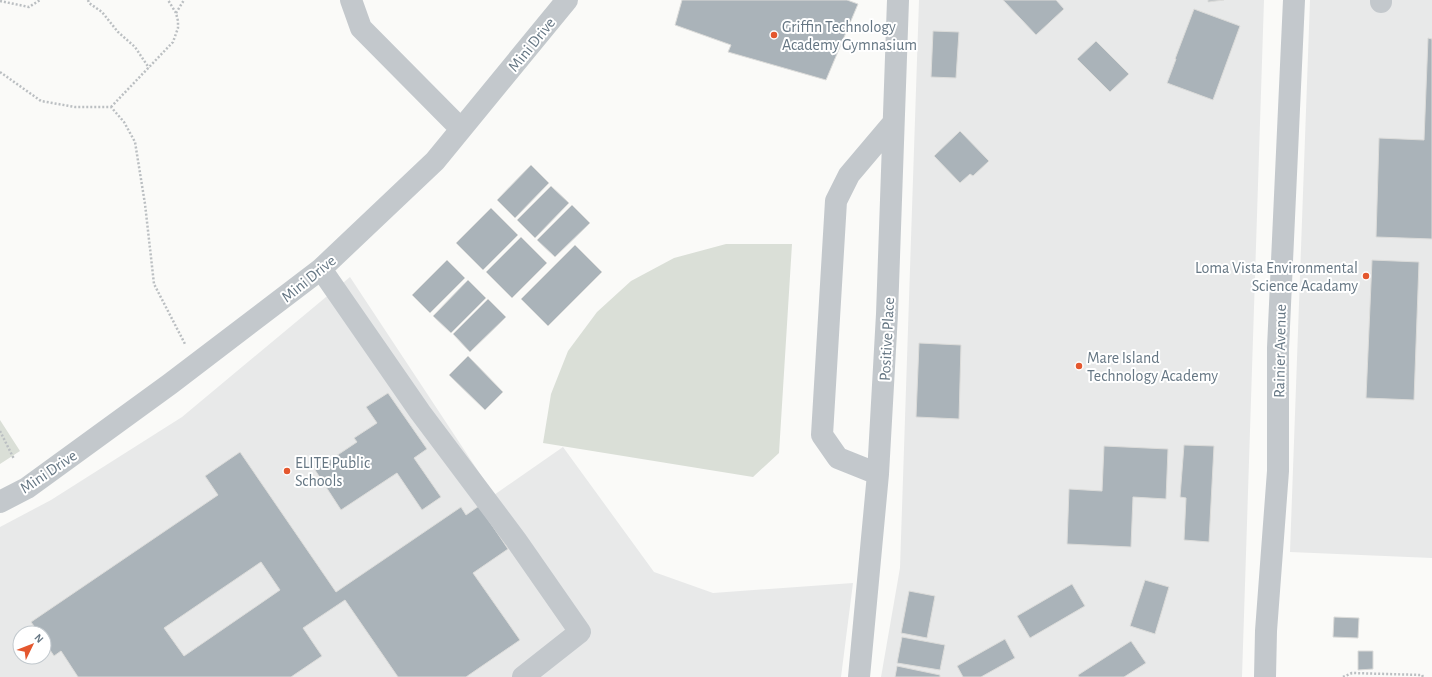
<svg xmlns="http://www.w3.org/2000/svg" width="1432" height="677" font-family="'Alegreya Sans',sans-serif">
<style>
.built{fill:#e8e9e9;fill-rule:evenodd}
.green{fill:#dadfd7}
.building{fill:#aab3b9;stroke:#dcdcda;fill-rule:evenodd}
.lines{fill:none;stroke-linecap:round;stroke-linejoin:round}
.path{stroke:#bbbfc2;stroke-width:2.5;stroke-dasharray:2 2;stroke-linecap:butt}
.minor{stroke:#c3c8cc;stroke-width:22}
.poi-dot{fill:#e4572e;stroke:#fff;stroke-width:1.5}
.labels{text-anchor:middle;stroke-width:4;stroke-linejoin:round;paint-order:stroke}
.poi-label{font-size:16px;fill:#657683;stroke:#fff;text-anchor:start}
.street-label{font-size:16px;fill:#657683;stroke:#fff}
</style>
<rect width="100%" height="100%" fill="#fafaf8"/>
<!-- built -->
<path class="built" d="M919,0H1264L1242,677H881L900,568Z
M1310,0H1432V558L1290,552Z
M350,277L494,495L563,447L654,572L713,593L853,583L841,677H0V527L51,500L182,417ZM20,633H44V657H20Z"/>
<!-- green -->
<path class="green" d="M726,244H792L779,453L753,477L543,443L551,394L568,351L597,312L631,281L674,258Z
M0,420L20,451L0,464Z"/>
<!-- building -->
<path class="building" d="M682,0H847L858,4L826,80L728,52L731,45L675,25Z
M1003,0H1056L1064,9L1036,35Z
M1208,0H1224L1208,2Z
M1194,9L1240,26L1213,100L1167,83L1176,59H1175Z
M933,31L959,32L956,78L931,77Z
M1428,38L1432,39V239L1376,237L1379,138L1424,140Z
M1096,41L1129,74L1110,92L1077,59Z
M960,131L989,161L973,176L970,174L960,183L934,156Z
M531,165L549,183L515,218L497,200Z
M551,186L569,203L535,238L517,220Z
M572,205L590,223L555,257L537,240Z
M491,208L518,235L483,270L456,243Z
M521,237L547,263L512,298L486,272Z
M575,245L602,272L548,326L521,299Z
M447,260L465,278L430,313L412,295Z
M1372,260L1419,262L1414,400L1366,398Z
M468,280L486,298L451,333L433,316Z
M488,299L506,317L470,352L453,334Z
M919,343L961,345L959,419L916,417Z
M468,356L503,392L485,410L449,375Z
M388,393L427,449L414,458L441,497L422,510L397,473L341,510L315,470L357,442L354,438L377,423L366,407Z
M1184,445L1214,446L1209,542L1184,540L1186,498L1180,497Z
M1104,446L1168,449L1166,499L1133,497L1131,547L1067,544L1069,489L1102,491Z
M240,452L336,592L461,507L466,515L479,506L508,549L473,573L520,640L466,677H398L345,600L303,628L322,656L291,677H78L61,651L54,656L44,641V633H39L31,622L218,495L205,476ZM261,562L280,590L184,656L164,628Z
M1145,580L1169,587L1155,634L1130,626Z
M1072,584L1085,606L1030,638L1017,616Z
M909,591L935,596L927,638L901,633Z
M1334,617L1359,618L1358,638L1333,637Z
M902,637L945,645L940,670L897,663Z
M1005,639L1015,658L981,677H963L957,666Z
M1131,641L1146,663L1124,677H1079L1078,675Z
M1358,651H1373V669L1358,670Z
M897,666L940,675V677H895Z"/>
<g class="lines">
<!-- path -->
<path class="path" d="M88,0L89,3L102,12L118,32L135,47L149,68
M0,1L29,7L40,0
M176,13L184,0
M0,72L41,101L75,107H111L124,122L135,142L145,204L154,284L185,344
M111,107L173,42L178,28V21L176,13L168,0
M0,431L14,459
M1343,677L1352,673L1422,675L1423,677"/>
<!-- minor -->
<path class="minor" d="M351,0L361,28L461,129
M1381,2V0
M321,269L420,412L516,540L580,632L523,677
M878,474L838,458L822,435L836,201L849,175L893,123
M0,502L27,488L170,384L321,269L435,161L567,0
M859,677L878,474L887,314L898,0
M1265,677L1266,631L1278,471V348L1294,0"/>
</g>
<!-- markers -->
<g class="poi-dot">
<circle cx="774" cy="35" r="4"/>
<circle cx="1366" cy="276" r="4"/>
<circle cx="1079" cy="366" r="4"/>
<circle cx="287" cy="471" r="4"/>
</g>
<g class="labels">
<!-- poi labels -->
<g class="poi-label">
<text x="782" y="32">Griffin Technology<tspan x="782" dy="18">Academy Gymnasium</tspan></text>
<text x="1358" y="273" text-anchor="end">Loma Vista Environmental<tspan x="1358" dy="18">Science Acadamy</tspan></text>
<text x="1087" y="363">Mare Island<tspan x="1087" dy="18">Technology Academy</tspan></text>
<text x="295" y="468">ELITE Public<tspan x="295" dy="18">Schools</tspan></text>
</g>
<!-- street labels -->
<g class="street-label">
<text transform="translate(531 44) rotate(-51)" y="6">Mini Drive</text>
<text transform="translate(308 278) rotate(-39)" y="6">Mini Drive</text>
<text transform="translate(886 339) rotate(-87)" y="6">Positive Place</text>
<text transform="translate(1279 351) rotate(-89)" y="6">Rainier Avenue</text>
<text transform="translate(48 471) rotate(-34)" y="6">Mini Drive</text>
</g>
</g>
<!-- north arrow -->
<g transform="translate(32 645) rotate(47)"><circle r="19" fill="#ffffff" stroke="#c1c8cd"/>
<path d="M0-3L7 15L0 10L-7 15Z" fill="#e4572e"/>
<text y="-6" font-size="11" font-weight="bold" text-anchor="middle" fill="#657683">N</text>
</g>
</svg>
